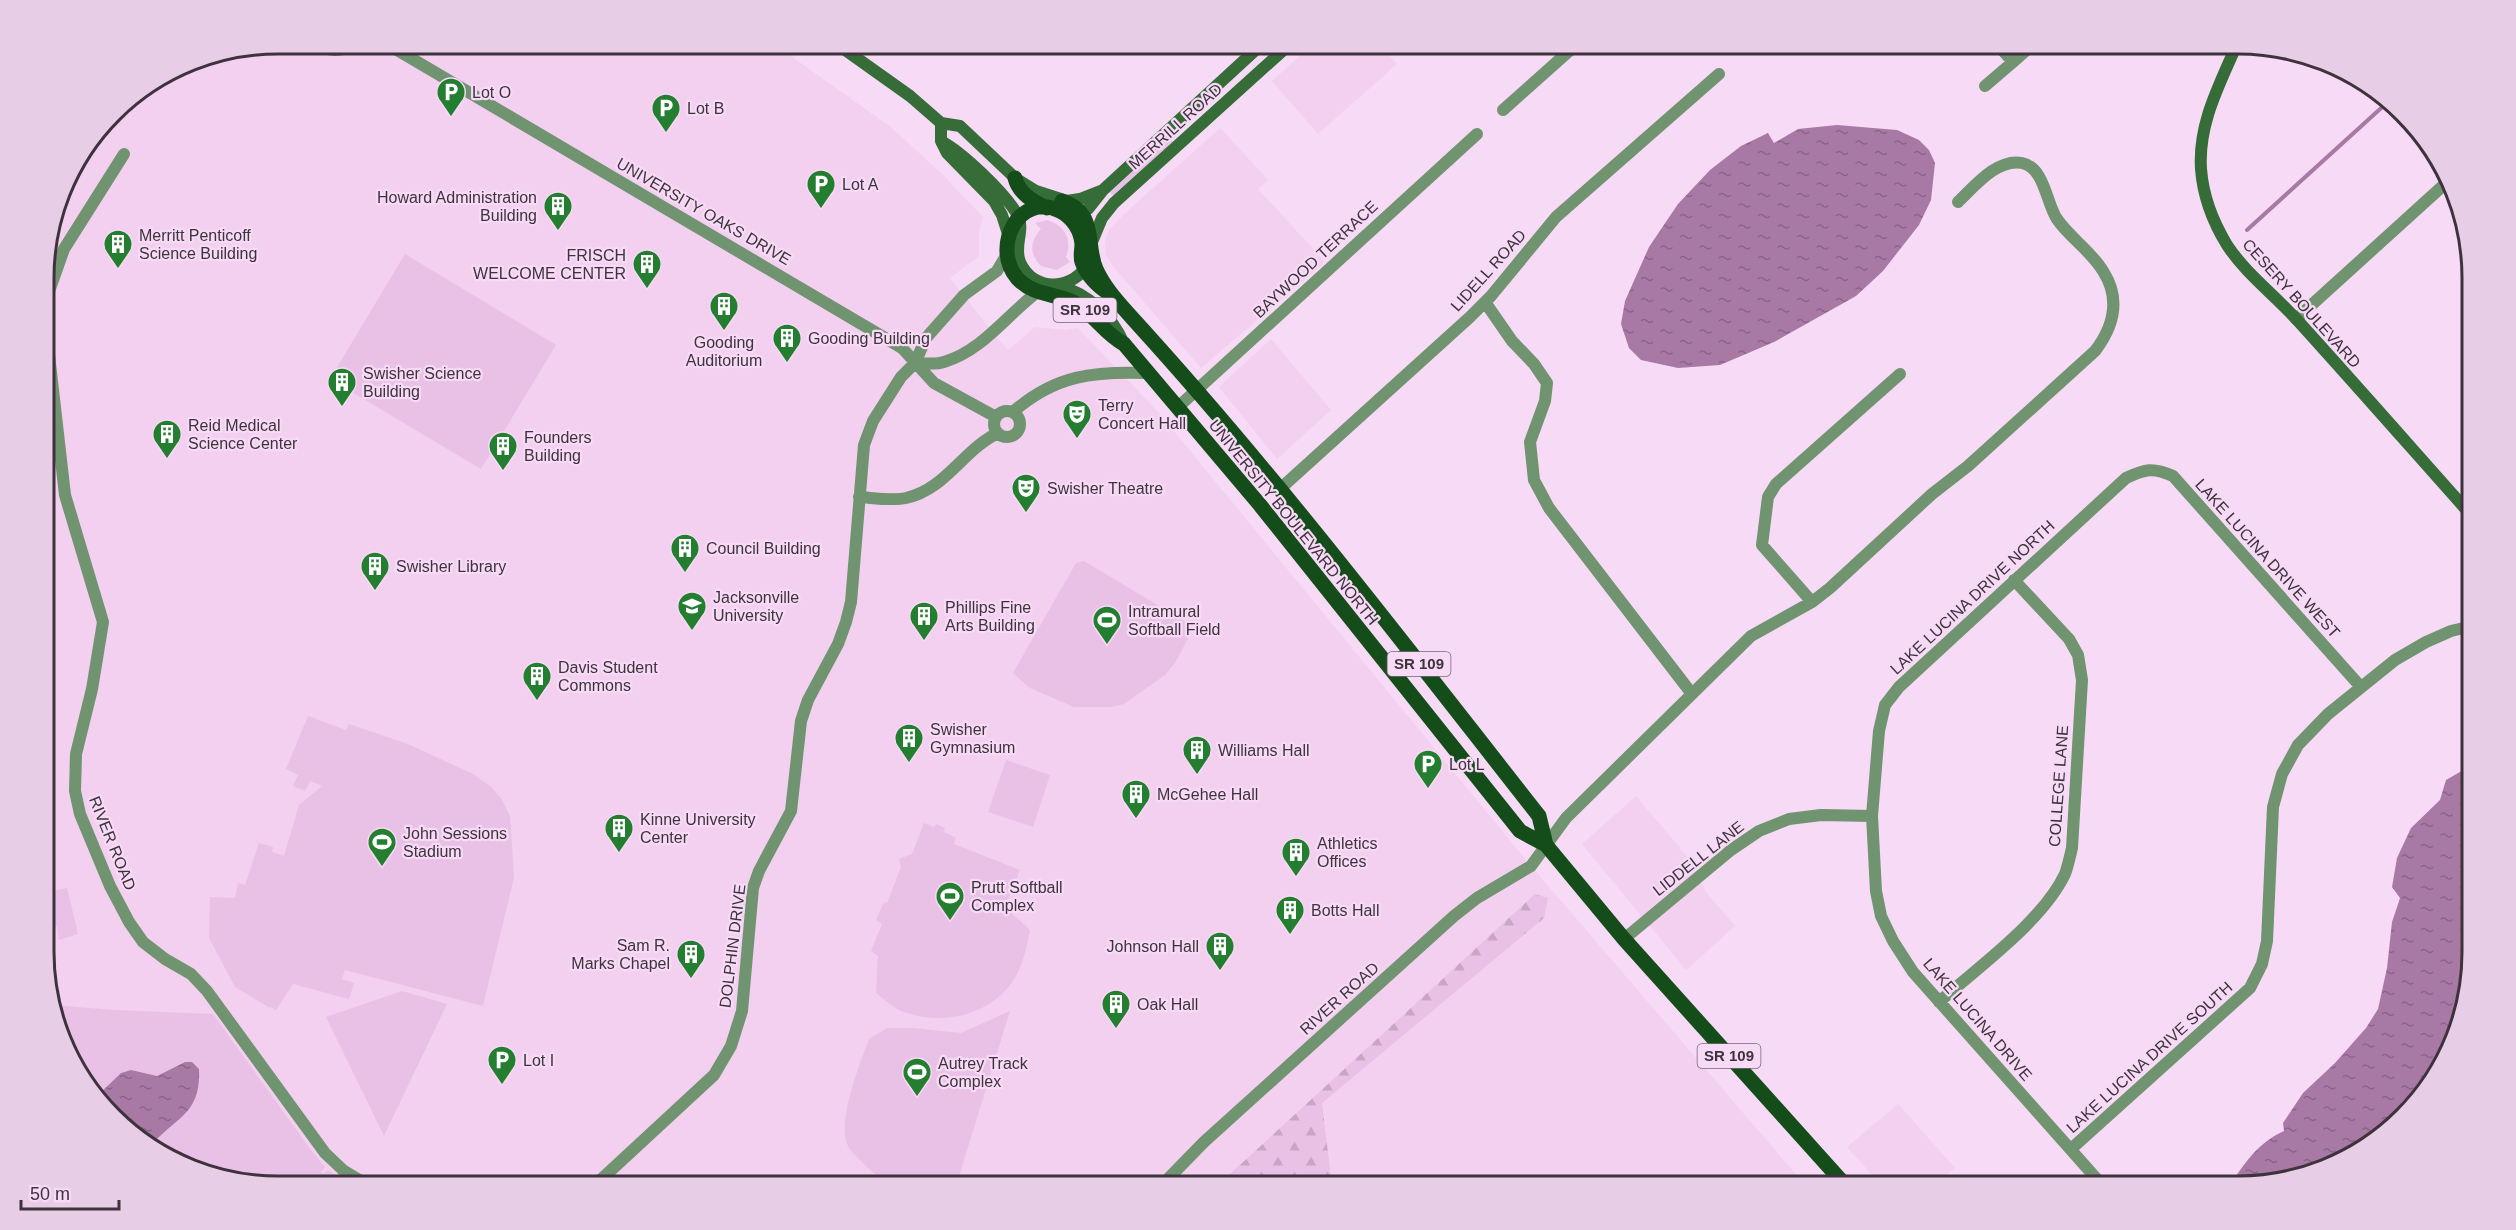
<svg xmlns="http://www.w3.org/2000/svg" width="2516" height="1230" font-family="Arial,sans-serif">
<style>
.built{fill:#f3cff0}
.green{fill:#e9c1e6}
.forest{fill:url(#forest-firs)}
.water{fill:url(#water-ripples)}
.lines{fill:none;stroke-linecap:round;stroke-linejoin:round}
.stream{stroke:#a879a5;stroke-width:4}
.minor{stroke:#709370;stroke-width:12}
.secondary{stroke:#356c38;stroke-width:12}
.primary{stroke:#144c1a;stroke-width:15}
.labels{text-anchor:middle;stroke-width:4.5;stroke-linejoin:round;paint-order:stroke}
.shield{fill:#f7daf5;stroke:#766574;stroke-width:1.5}
.shield-label{font-size:15px;font-weight:bold;fill:#3e333d}
.poi-label{font-size:16px;fill:#3e333d;stroke:#f7daf5;text-anchor:start}
.street-label{font-size:16px;fill:#3e333d;stroke:#f7daf5}
.rim{fill:none;stroke:#3e333d;stroke-width:3}
</style>
<defs>
<pattern id="forest-firs" width="22" height="20" patternUnits="userSpaceOnUse" patternTransform="scale(1.5)"><rect width="22" height="20" fill="#e9c1e6"/><path d="M5 1l3.5 6h-7zM16 11l3.5 6h-7z" fill="#c9a6c6"/></pattern>
<pattern id="water-ripples" width="26" height="14" patternUnits="userSpaceOnUse" patternTransform="scale(1.5)"><rect width="26" height="14" fill="#a879a5"/><path d="M2 4q2-2 4 0t4 0M15 11q2-2 4 0t4 0" fill="none" stroke="#8a6488"/></pattern>
</defs>
<rect width="100%" height="100%" fill="#f7daf5"/>
<!-- built -->
<path class="built" d="M278,44H774L892,128L940,172L983,217L979,231V256L950,278L998,339L1008,350L1035,327L1065,330L1078,328L1159,413L1531,866L1806,1186H278L175,1162L92,1094L61,1041L46,983L44,263L68,174L123,102L189,61Z
M1313,44H1378L1397,64L1318,134L1272,81Z
M1220,128L1268,180L1258,189L1325,262L1201,368L1113,266L1106,255L1105,243L1109,230L1123,215Z
M1271,339L1331,410L1277,459L1219,387Z
M1636,796L1696,867L1705,891L1735,926L1686,970L1582,844Z
M1898,1104L1955,1168L1933,1186H1882L1847,1147Z"/>
<!-- green -->
<path class="green" d="M1168,139L1173,141L1114,197L1110,192Z
M1047,220C1064,225 1073,239 1066,257L1070,262L1057,270L1041,266C1029,254 1030,241 1041,229L1035,223Z
M405,254L556,345L481,469L330,379Z
M1084,561L1194,627L1175,663L1165,675L1124,704L1110,707H1074L1030,688L1013,673L1076,563Z
M308,716L346,730L349,724L408,744L473,774L491,787L501,798L510,816L514,877L483,1006L345,970L342,979L354,983L349,999L293,984L276,1010L271,1007L270,1008L235,987L209,938L210,897L235,898L238,883L245,885L259,843L273,847L272,852L284,856L299,805L322,786L310,781L305,791L293,786L298,775L286,769Z
M1006,760L1050,775L1033,827L988,812Z
M924,823L934,827L936,824L945,828L944,832L956,838L954,844L1020,870L1005,907L1030,930C1027,945 1024,961 1017,974C995,1016 940,1028 899,1010C891,1006 883,998 876,993L878,956L871,951L882,924L876,920L884,902L887,903L901,867L899,859L912,854Z
M45,887L53,891L67,888L78,934L59,940L57,926L45,928Z
M402,991L447,1004L384,1136L326,1017Z
M52,1005L114,1010L213,1014L311,1150L325,1167L321,1172L323,1174L328,1170L350,1186H278L175,1162L152,1144L157,1138L185,1062L157,1076L131,1070L121,1073L96,1097L61,1041Z
M1010,1011L956,1186H887C878,1176 854,1157 848,1146C836,1123 860,1063 869,1039L887,1028H913L961,1033Z"/>
<!-- forest -->
<path class="forest" d="M1535,894L1548,898L1544,918L1322,1103L1332,1186H1217Z"/>
<!-- water -->
<path class="water" d="M1837,125L1897,130L1919,140L1929,150L1935,163L1931,200L1919,225L1883,271L1856,296L1774,342L1720,365L1678,368L1641,360L1629,348L1621,324L1625,301L1649,247L1678,204L1710,170L1741,146L1768,133L1774,143L1798,129Z
M2472,765V952L2448,1055L2414,1106L2368,1147L2313,1174L2253,1186H2230C2244,1163 2259,1142 2284,1131L2283,1123L2303,1093L2335,1063L2366,1028L2378,1009L2387,968L2392,922L2400,898L2392,887L2397,858L2411,828L2440,800L2446,780Z
M185,1062H192L199,1069C201,1113 178,1116 152,1144L96,1097L121,1073L131,1070L157,1076Z"/>
<g class="lines">
<!-- stream -->
<path class="stream" d="M2247,230L2390,100"/>
<!-- minor -->
<path class="minor" d="M316,44C328,52 343,52 355,44
M387,44L902,348L934,383L996,417
M1997,44L2013,62L2033,44
M1985,86L2013,62
M1503,110L1577,44
M124,154L64,249L47,297L48,346L65,495L103,622L92,689L76,754L75,791L80,814L110,886L129,922L143,942L165,959L191,974L207,991L325,1153L344,1171L369,1186
M1485,302L1512,341L1534,364L1547,383L1545,401L1530,442L1534,480L1549,508L1692,694
M2296,319L2446,183
M915,363C924,363 935,365 944,362C985,350 1010,310 1044,287
M1177,408L1477,134
M994 424a13 13 0 1 1 26 0a13 13 0 1 1-26 0Z
M1013,412C1055,375 1094,371 1148,373
M1281,488L1470,317L1491,296L1556,217L1719,74
M859,497C874,498 892,501 906,498C945,490 964,449 998,433
M1812,602L1762,545L1768,497L1776,484L1900,374
M1624,939L1731,850L1759,831L1789,819L1821,815L1872,816
M1939,1002C1978,967 2042,922 2065,874C2068,866 2070,856 2072,848L2082,680L2078,655L2069,639L2014,580
M2071,1149L2250,988L2262,964L2267,941L2273,807L2282,774L2298,745L2328,714L2395,660L2426,642L2451,631L2472,626
M594,1186L714,1075L731,1046L742,1011L753,888L759,871L791,811L801,721L808,700L838,644L846,622L851,602L864,445L873,421L901,377L915,363L926,338L964,295L997,271L1007,254
M1161,1186L1204,1142L1454,916L1477,898L1531,866L1566,818L1751,636L1812,602L1830,588L1932,494L1968,466L2095,351C2114,326 2121,299 2103,271C2091,251 2070,238 2057,219C2046,203 2045,168 2022,163C1997,158 1974,187 1958,202
M2103,1186L1913,972L1893,941L1881,916L1876,891L1872,816L1879,731L1885,705L1899,687L2126,478C2145,469 2153,467 2173,476L2360,686"/>
<!-- secondary -->
<path class="secondary" d="M837,44L910,96L941,123L960,126L1015,178L1036,191L1067,201L1080,199L1103,190
M2237,44C2220,84 2198,123 2201,169C2203,196 2213,222 2227,245C2246,274 2276,296 2299,322C2357,386 2414,451 2471,515
M941,123V141L947,153L994,201L1002,215L1008,234
M941,141C962,152 1004,192 1017,214C1026,230 1013,245 1020,262C1034,294 1075,290 1089,262
M1073,215L1088,209L1103,190L1262,44
M1092,242L1102,218L1114,203L1290,44
M1058,285C1088,294 1112,315 1124,344
M1389,666L1409,651"/>
<!-- primary -->
<path class="primary" d="M1015,178C1019,194 1034,202 1047,208
M1062,201C1098,213 1085,244 1096,269C1105,289 1120,304 1134,320C1278,478 1407,648 1539,816L1546,845
M1109,293C1098,287 1086,274 1082,262C1080,256 1082,250 1082,244C1081,230 1072,217 1060,211C1019,191 991,247 1017,278C1033,296 1056,293 1075,303C1094,314 1105,334 1124,344L1260,505L1520,831L1546,845L1624,939L1846,1186"/>
</g>
<!-- icons -->
<defs>
<g id="parking-pin" transform="scale(1.5)"><path d="M0 17L-7.5 6A9.5 9.5 0 1 1 7.5 6Z" fill="#237e2f" stroke="#f7daf5"/><path d="M-3.5-5.5H1a3.5 3.5 0 0 1 0 7H-1V5.5H-3.5ZM-1-3.4V-.6H.8a1.4 1.4 0 0 0 0-2.8Z" fill="#fff"/></g>
<g id="building-pin" transform="scale(1.5)"><path d="M0 17L-7.5 6A9.5 9.5 0 1 1 7.5 6Z" fill="#237e2f" stroke="#f7daf5"/><path d="M-4-6H4V6H1V3H-1V6H-4ZM-2.5-4.3h1.7v1.8h-1.7ZM.8-4.3h1.7v1.8H.8ZM-2.5-1h1.7V.8h-1.7ZM.8-1h1.7V.8H.8Z" fill="#fff"/></g>
<g id="theatre-pin" transform="scale(1.5)"><path d="M0 17L-7.5 6A9.5 9.5 0 1 1 7.5 6Z" fill="#237e2f" stroke="#f7daf5"/><path d="M-5-5.5Q0-4 5-5.5V0Q5 5 0 6Q-5 5-5 0ZM-3.3-2.5H-1v1.5H-3.3ZM1-2.5H3.3v1.5H1ZM-2.8 1Q0 5.5 2.8 1Z" fill="#fff"/></g>
<g id="university-pin" transform="scale(1.5)"><path d="M0 17L-7.5 6A9.5 9.5 0 1 1 7.5 6Z" fill="#237e2f" stroke="#f7daf5"/><path d="M0-5L7-2L0 1L-7-2ZM-4 1L0 2.5L4 1V4Q0 6-4 4Z" fill="#fff"/></g>
<g id="stadium-pin" transform="scale(1.5)"><path d="M0 17L-7.5 6A9.5 9.5 0 1 1 7.5 6Z" fill="#237e2f" stroke="#f7daf5"/><path d="M0-5a6.5 5 0 1 0 0 10a6.5 5 0 1 0 0-10ZM-3.5-1.8h7v3.6h-7Z" fill="#fff"/></g>
</defs>
<g fill-rule="evenodd">
<use href="#parking-pin" x="451" y="92"/>
<use href="#parking-pin" x="666" y="108"/>
<use href="#parking-pin" x="821" y="184"/>
<use href="#building-pin" x="558" y="206"/>
<use href="#building-pin" x="118" y="244"/>
<use href="#building-pin" x="647" y="264"/>
<use href="#building-pin" x="724" y="306"/>
<use href="#building-pin" x="787" y="338"/>
<use href="#building-pin" x="342" y="382"/>
<use href="#theatre-pin" x="1077" y="414"/>
<use href="#building-pin" x="167" y="434"/>
<use href="#building-pin" x="503" y="446"/>
<use href="#theatre-pin" x="1026" y="488"/>
<use href="#building-pin" x="685" y="548"/>
<use href="#building-pin" x="375" y="566"/>
<use href="#university-pin" x="692" y="606"/>
<use href="#building-pin" x="924" y="616"/>
<use href="#stadium-pin" x="1107" y="620"/>
<use href="#building-pin" x="537" y="676"/>
<use href="#building-pin" x="909" y="738"/>
<use href="#building-pin" x="1197" y="750"/>
<use href="#parking-pin" x="1428" y="764"/>
<use href="#building-pin" x="1136" y="794"/>
<use href="#building-pin" x="619" y="828"/>
<use href="#stadium-pin" x="382" y="842"/>
<use href="#building-pin" x="1296" y="852"/>
<use href="#stadium-pin" x="950" y="896"/>
<use href="#building-pin" x="1290" y="910"/>
<use href="#building-pin" x="1220" y="946"/>
<use href="#building-pin" x="691" y="954"/>
<use href="#building-pin" x="1116" y="1004"/>
<use href="#parking-pin" x="502" y="1060"/>
<use href="#stadium-pin" x="917" y="1072"/>
</g>
<g class="labels">
<!-- shield labels -->
<g class="shield">
<rect x="1053.5" y="298" width="63" height="24" rx="4.5"/>
<rect x="1387.5" y="652" width="63" height="24" rx="4.5"/>
<rect x="1697.5" y="1044" width="63" height="24" rx="4.5"/>
</g>
<g class="shield-label">
<text x="1085" y="315">SR 109</text>
<text x="1419" y="669">SR 109</text>
<text x="1729" y="1061">SR 109</text>
</g>
<!-- poi labels -->
<g class="poi-label">
<text x="472" y="98">Lot O</text>
<text x="687" y="114">Lot B</text>
<text x="842" y="190">Lot A</text>
<text x="537" y="203" text-anchor="end">Howard Administration<tspan x="537" dy="18">Building</tspan></text>
<text x="139" y="241">Merritt Penticoff<tspan x="139" dy="18">Science Building</tspan></text>
<text x="626" y="261" text-anchor="end">FRISCH<tspan x="626" dy="18">WELCOME CENTER</tspan></text>
<text x="808" y="344">Gooding Building</text>
<text x="724" y="348" text-anchor="middle">Gooding<tspan x="724" dy="18">Auditorium</tspan></text>
<text x="363" y="379">Swisher Science<tspan x="363" dy="18">Building</tspan></text>
<text x="1098" y="411">Terry<tspan x="1098" dy="18">Concert Hall</tspan></text>
<text x="188" y="431">Reid Medical<tspan x="188" dy="18">Science Center</tspan></text>
<text x="524" y="443">Founders<tspan x="524" dy="18">Building</tspan></text>
<text x="1047" y="494">Swisher Theatre</text>
<text x="706" y="554">Council Building</text>
<text x="396" y="572">Swisher Library</text>
<text x="713" y="603">Jacksonville<tspan x="713" dy="18">University</tspan></text>
<text x="945" y="613">Phillips Fine<tspan x="945" dy="18">Arts Building</tspan></text>
<text x="1128" y="617">Intramural<tspan x="1128" dy="18">Softball Field</tspan></text>
<text x="558" y="673">Davis Student<tspan x="558" dy="18">Commons</tspan></text>
<text x="930" y="735">Swisher<tspan x="930" dy="18">Gymnasium</tspan></text>
<text x="1218" y="756">Williams Hall</text>
<text x="1449" y="770">Lot L</text>
<text x="1157" y="800">McGehee Hall</text>
<text x="640" y="825">Kinne University<tspan x="640" dy="18">Center</tspan></text>
<text x="403" y="839">John Sessions<tspan x="403" dy="18">Stadium</tspan></text>
<text x="1317" y="849">Athletics<tspan x="1317" dy="18">Offices</tspan></text>
<text x="971" y="893">Prutt Softball<tspan x="971" dy="18">Complex</tspan></text>
<text x="1311" y="916">Botts Hall</text>
<text x="670" y="951" text-anchor="end">Sam R.<tspan x="670" dy="18">Marks Chapel</tspan></text>
<text x="1199" y="952" text-anchor="end">Johnson Hall</text>
<text x="1137" y="1010">Oak Hall</text>
<text x="523" y="1066">Lot I</text>
<text x="938" y="1069">Autrey Track<tspan x="938" dy="18">Complex</tspan></text>
</g>
<!-- street labels -->
<g class="street-label">
<text transform="translate(1175 126) rotate(-42)" y="6">MERRILL ROAD</text>
<text transform="translate(704 211) rotate(30)" y="6">UNIVERSITY OAKS DRIVE</text>
<text transform="translate(1315 259) rotate(-43)" y="6">BAYWOOD TERRACE</text>
<text transform="translate(1488 270) rotate(-48)" y="6">LIDELL ROAD</text>
<text transform="translate(2302 303) rotate(48)" y="6">CESERY BOULEVARD</text>
<text transform="translate(1294 522) rotate(51)" y="6">UNIVERSITY BOULEVARD NORTH</text>
<text transform="translate(2268 558) rotate(48)" y="6">LAKE LUCINA DRIVE WEST</text>
<text transform="translate(1972 597) rotate(-43)" y="6">LAKE LUCINA DRIVE NORTH</text>
<text transform="translate(2058 786) rotate(-86)" y="6">COLLEGE LANE</text>
<text transform="translate(113 843) rotate(68)" y="6">RIVER ROAD</text>
<text transform="translate(1698 858) rotate(-38)" y="6">LIDDELL LANE</text>
<text transform="translate(732 946) rotate(-83)" y="6">DOLPHIN DRIVE</text>
<text transform="translate(1339 998) rotate(-42)" y="6">RIVER ROAD</text>
<text transform="translate(1978 1019) rotate(49)" y="6">LAKE LUCINA DRIVE</text>
<text transform="translate(2149 1057) rotate(-42)" y="6">LAKE LUCINA DRIVE SOUTH</text>
</g>
</g>
<!-- crop -->
<path d="M0 0H2516V1230H0ZM278 54H2238A224 224 0 0 1 2462 278V952A224 224 0 0 1 2238 1176H278A224 224 0 0 1 54 952V278A224 224 0 0 1 278 54Z" fill="#e8cde6" fill-rule="evenodd"/>
<path class="rim" d="M278 54H2238A224 224 0 0 1 2462 278V952A224 224 0 0 1 2238 1176H278A224 224 0 0 1 54 952V278A224 224 0 0 1 278 54Z"/>
<!-- scale -->
<path d="M21 1200v9h98v-9" fill="none" stroke="#3e333d" stroke-width="3"/>
<text x="30" y="1200" font-size="18" fill="#3e333d" stroke="#f7daf5" stroke-width="4.5" paint-order="stroke">50 m</text>
</svg>
